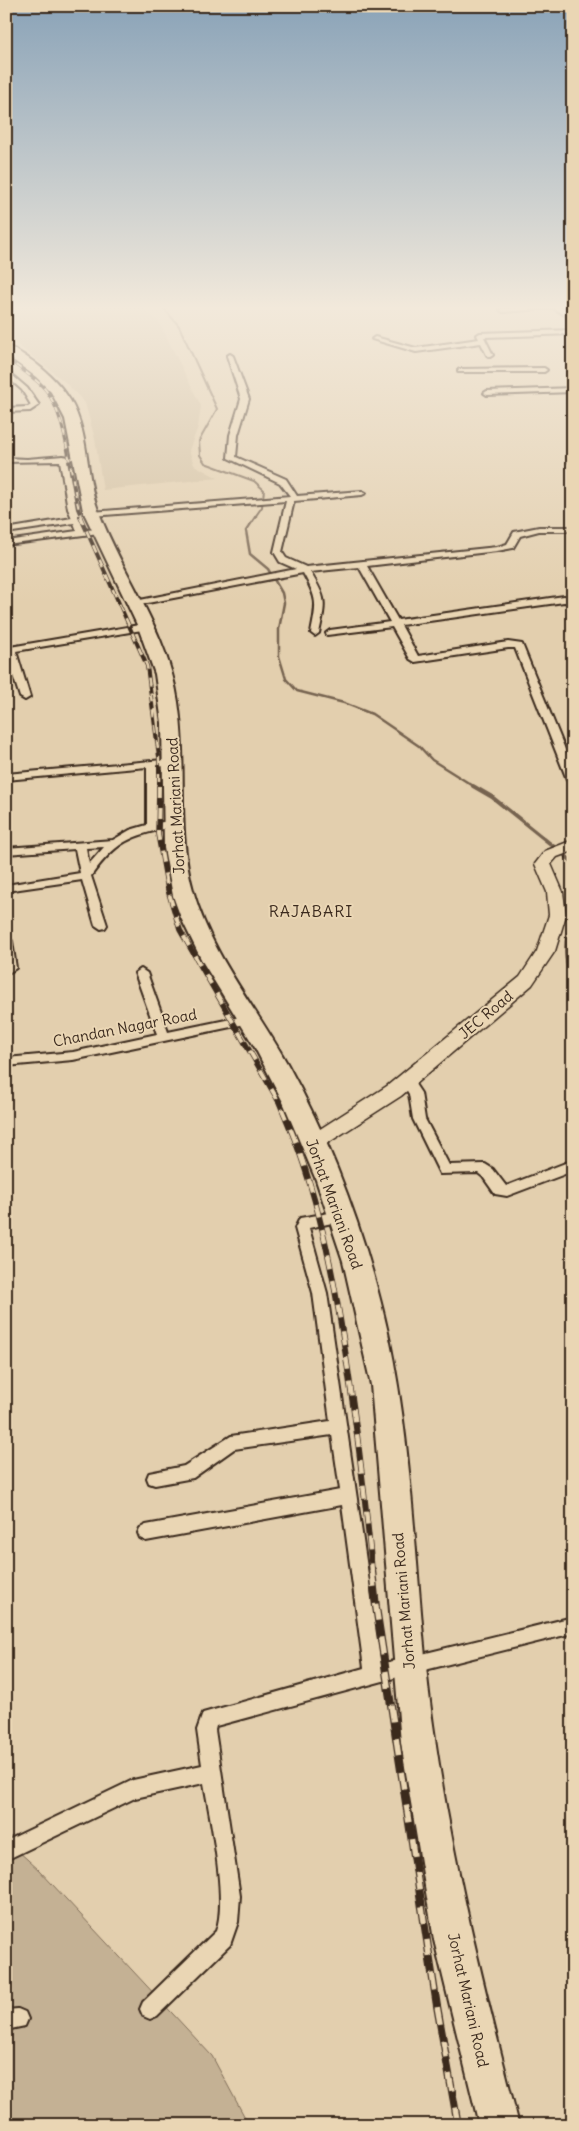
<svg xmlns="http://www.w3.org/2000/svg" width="579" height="2131" font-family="Delius,sans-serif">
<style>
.built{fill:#d3c0a0}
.green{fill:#c4b194;stroke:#806e59}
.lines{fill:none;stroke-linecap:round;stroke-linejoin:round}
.stream-far2{stroke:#766350;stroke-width:2}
.stream-far1{stroke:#766350;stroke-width:2.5}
.stream{stroke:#766350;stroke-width:4}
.street-casing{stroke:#3b2a1e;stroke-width:4}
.secondary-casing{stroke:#3b2a1e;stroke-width:3}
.highway-casing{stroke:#3b2a1e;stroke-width:4}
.street{fill:#ead6b4;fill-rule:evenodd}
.secondary{fill:#ead6b4;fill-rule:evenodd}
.highway{fill:#ead6b4;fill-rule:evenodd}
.rail-far4-casing{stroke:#3b2a1e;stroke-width:3}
.rail-far3-casing{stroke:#3b2a1e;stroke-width:4}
.rail-far2-casing{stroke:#3b2a1e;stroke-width:5.5}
.rail-far1-casing{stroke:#3b2a1e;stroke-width:6}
.rail-casing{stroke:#3b2a1e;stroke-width:8}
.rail-far4{stroke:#ead6b4;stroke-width:2;stroke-dasharray:6;stroke-linecap:butt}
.rail-far3{stroke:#ead6b4;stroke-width:2.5;stroke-dasharray:8;stroke-linecap:butt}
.rail-far2{stroke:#ead6b4;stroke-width:4;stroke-dasharray:11;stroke-linecap:butt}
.rail-far1{stroke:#ead6b4;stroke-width:4.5;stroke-dasharray:13;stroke-linecap:butt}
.rail{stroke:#ead6b4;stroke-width:5.5;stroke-dasharray:17;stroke-linecap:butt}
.labels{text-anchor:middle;stroke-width:4;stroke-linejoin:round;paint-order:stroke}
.street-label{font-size:15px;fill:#3b2a1e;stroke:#ead6b4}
.neighbourhood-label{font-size:16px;letter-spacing:1px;fill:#3b2a1e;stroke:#ead6b4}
</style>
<rect width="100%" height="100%" fill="#e3cfae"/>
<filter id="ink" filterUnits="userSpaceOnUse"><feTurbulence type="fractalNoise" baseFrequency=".02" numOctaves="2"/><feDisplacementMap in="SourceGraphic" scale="10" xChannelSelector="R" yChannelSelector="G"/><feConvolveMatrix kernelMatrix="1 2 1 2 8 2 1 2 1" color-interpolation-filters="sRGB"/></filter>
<g filter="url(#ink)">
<!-- built -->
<path class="built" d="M6,305H139L159,322L201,406L198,427L189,450L194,465L218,478L103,490L95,439L85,403L64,381L6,336Z"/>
<!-- green -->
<path class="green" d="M6,1840L39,1870L212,2056L249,2125H6Z"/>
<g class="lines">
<!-- stream-far2 -->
<path class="stream-far2" d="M161,305L179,326L217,409L199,441L200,455L205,463L254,481L264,490L262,507L255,517"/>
<!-- stream-far1 -->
<path class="stream-far1" d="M256,516L246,531L250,554L268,569L282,593L284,603L279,629V656L286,679L297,691L344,703L372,714L419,746L432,760L475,787"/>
<!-- stream -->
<path class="stream" d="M473,786L492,797L573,862
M573,921C561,943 567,965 573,988"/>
<!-- street casing -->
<g class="street-casing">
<path id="street" d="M558,305L573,315V320L553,308L503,312L500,310L503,308Z
M573,330V334L484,337L493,355L490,357L487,355L481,343L416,352L372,339L375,337L416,348L479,339L477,335L480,333Z
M230,354L233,356L249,399L238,435L236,457L286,479L297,496L362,491L366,493L362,495L294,501L282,552L286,558L306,567L497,547L507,544L514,532L539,527H573V531H539L520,536L513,548L497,551L367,566L398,620L564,596L573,597V603L564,602L401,625L418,656L508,642L522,644L573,769V785L568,782L515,648H508L415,662L410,659L392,627L327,635L326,633L330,630L390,622L359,567L310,572C327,599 326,602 319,633L315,636L311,633C317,603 318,600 303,573L132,606L131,604L135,601L296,569L280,562L274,552L286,501L92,516L88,514L92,512L290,496L280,483L228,458L230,435L241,399L227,356Z
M460,369L544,368L547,370L544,372H458V370Z
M6,370L27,388L39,405L30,411L6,412V408L28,407L31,405L22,390L6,376Z
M573,388V392L487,395L484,393L487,391Z
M570,455H573V464L569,462Z
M63,456L75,458L67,461L76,509L85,530L99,529L103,531L99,533L6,545V541L77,531L74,523L6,533V529L72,518L68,509L60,461L6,462V458L27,459Z
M145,624L149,627L148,629L16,651L30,697L25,700L20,697L6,654V651L10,647Z
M174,759L179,762L178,764L157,767V823L175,820L180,823L179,825C134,836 120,836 91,876L107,925L105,928L101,929L95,925L82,880L6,891V885L80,873L75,849L6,854V848L113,840L130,830L147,825V767L6,780V774ZM104,847L89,864L86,848Z
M6,937L12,941L16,968L10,972L6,971Z
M141,969L147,973L168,1032L250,1015L256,1019L250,1023L73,1060L6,1066V1058L73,1052L157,1034L135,973Z
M407,1076L411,1078L421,1093L425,1119L449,1165L485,1164L493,1169L506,1186L573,1160V1171L507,1196L495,1194L483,1177L478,1173L440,1174L413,1119L409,1094L401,1081Z
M341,1211L346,1212L348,1216L346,1220L309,1228L327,1293L381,1664L573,1617V1633L409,1674L216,1726L215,1730L240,1896L238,1922L230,1945L157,2016L150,2019L143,2016L140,2009L143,2002L216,1931C228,1899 210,1819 204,1783L135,1798L6,1860V1841L133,1780L202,1765L197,1730L203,1713L364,1668L342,1505L146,1541L140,1538L138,1533L140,1528L146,1525L340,1490L332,1435L234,1449L193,1478L155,1485L149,1483L147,1478L149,1473L184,1466L231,1436L330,1421L313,1293L295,1228L300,1218Z
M18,2009L25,2012L28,2019L25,2026L6,2030V2010Z"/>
</g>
<!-- secondary casing -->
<g class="secondary-casing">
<path id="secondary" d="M573,840V851L557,857L551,864L563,892L566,915L555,951L532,985L401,1096L320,1148L313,1150L306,1148L303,1143L306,1138L387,1086L520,977L537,951L549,915L547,892L535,864L545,851Z"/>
</g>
<!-- highway casing -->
<g class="highway-casing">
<path id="highway" d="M6,345C30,357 56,377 70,400C90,434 85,474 98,510C122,575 168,631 178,702C188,764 176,829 193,890C211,955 256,1007 288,1065C329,1139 360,1220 381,1303C418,1447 413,1598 436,1745C455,1873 487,1999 519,2125H479L434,1940L401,1743L371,1385L343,1261L316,1180L283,1102L254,1046L202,961L181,918L173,896L164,848L162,723L155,674L138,627L83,511L65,419L51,392L36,377L6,355Z"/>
</g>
<!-- street -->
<use href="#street" class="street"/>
<!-- secondary -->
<use href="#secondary" class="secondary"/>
<!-- highway -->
<use href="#highway" class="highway"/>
<!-- rail-far4 casing -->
<g class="rail-far4-casing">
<path id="rail-far4" d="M6,358C18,367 32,376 42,386C68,412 70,481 81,517"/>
</g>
<!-- rail-far3 casing -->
<g class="rail-far3-casing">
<path id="rail-far3" d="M80,516L147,666L159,757V787"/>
</g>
<!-- rail-far2 casing -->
<g class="rail-far2-casing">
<path id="rail-far2" d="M159,786L158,834L168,890L180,930L279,1102L291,1131"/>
</g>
<!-- rail-far1 casing -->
<g class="rail-far1-casing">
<path id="rail-far1" d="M291,1130C322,1207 336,1289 348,1370C358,1437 366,1504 372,1571"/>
</g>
<!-- rail casing -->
<g class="rail-casing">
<path id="rail" d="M372,1570L376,1607L437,2006L458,2125"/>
</g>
<!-- rail-far4 -->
<use href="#rail-far4" class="rail-far4"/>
<!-- rail-far3 -->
<use href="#rail-far3" class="rail-far3"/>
<!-- rail-far2 -->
<use href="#rail-far2" class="rail-far2"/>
<!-- rail-far1 -->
<use href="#rail-far1" class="rail-far1"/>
<!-- rail -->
<use href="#rail" class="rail"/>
</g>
</g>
<!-- sky -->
<linearGradient id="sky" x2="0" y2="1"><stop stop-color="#8aa3b8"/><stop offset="0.51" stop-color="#f2e9db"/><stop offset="1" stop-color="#f2e9db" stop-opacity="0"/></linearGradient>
<rect width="579" height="603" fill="url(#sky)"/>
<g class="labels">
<!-- street labels -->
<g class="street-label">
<text transform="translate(176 806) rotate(-93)" y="5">Jorhat Mariani Road</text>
<text transform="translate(486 1015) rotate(-40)" y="5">JEC Road</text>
<text transform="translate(125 1028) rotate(-11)" y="5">Chandan Nagar Road</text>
<text transform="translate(334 1204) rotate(70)" y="5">Jorhat Mariani Road</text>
<text transform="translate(404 1601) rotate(-95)" y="5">Jorhat Mariani Road</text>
<text transform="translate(468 2000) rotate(77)" y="5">Jorhat Mariani Road</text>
</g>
<!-- neighbourhood labels -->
<g class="neighbourhood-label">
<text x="311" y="917">RAJABARI</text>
</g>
</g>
<!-- margin -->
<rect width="579" height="2131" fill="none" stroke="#ead6b4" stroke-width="25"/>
<rect x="12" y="12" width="554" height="2106" fill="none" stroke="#3b2a1e" stroke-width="2" filter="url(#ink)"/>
</svg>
